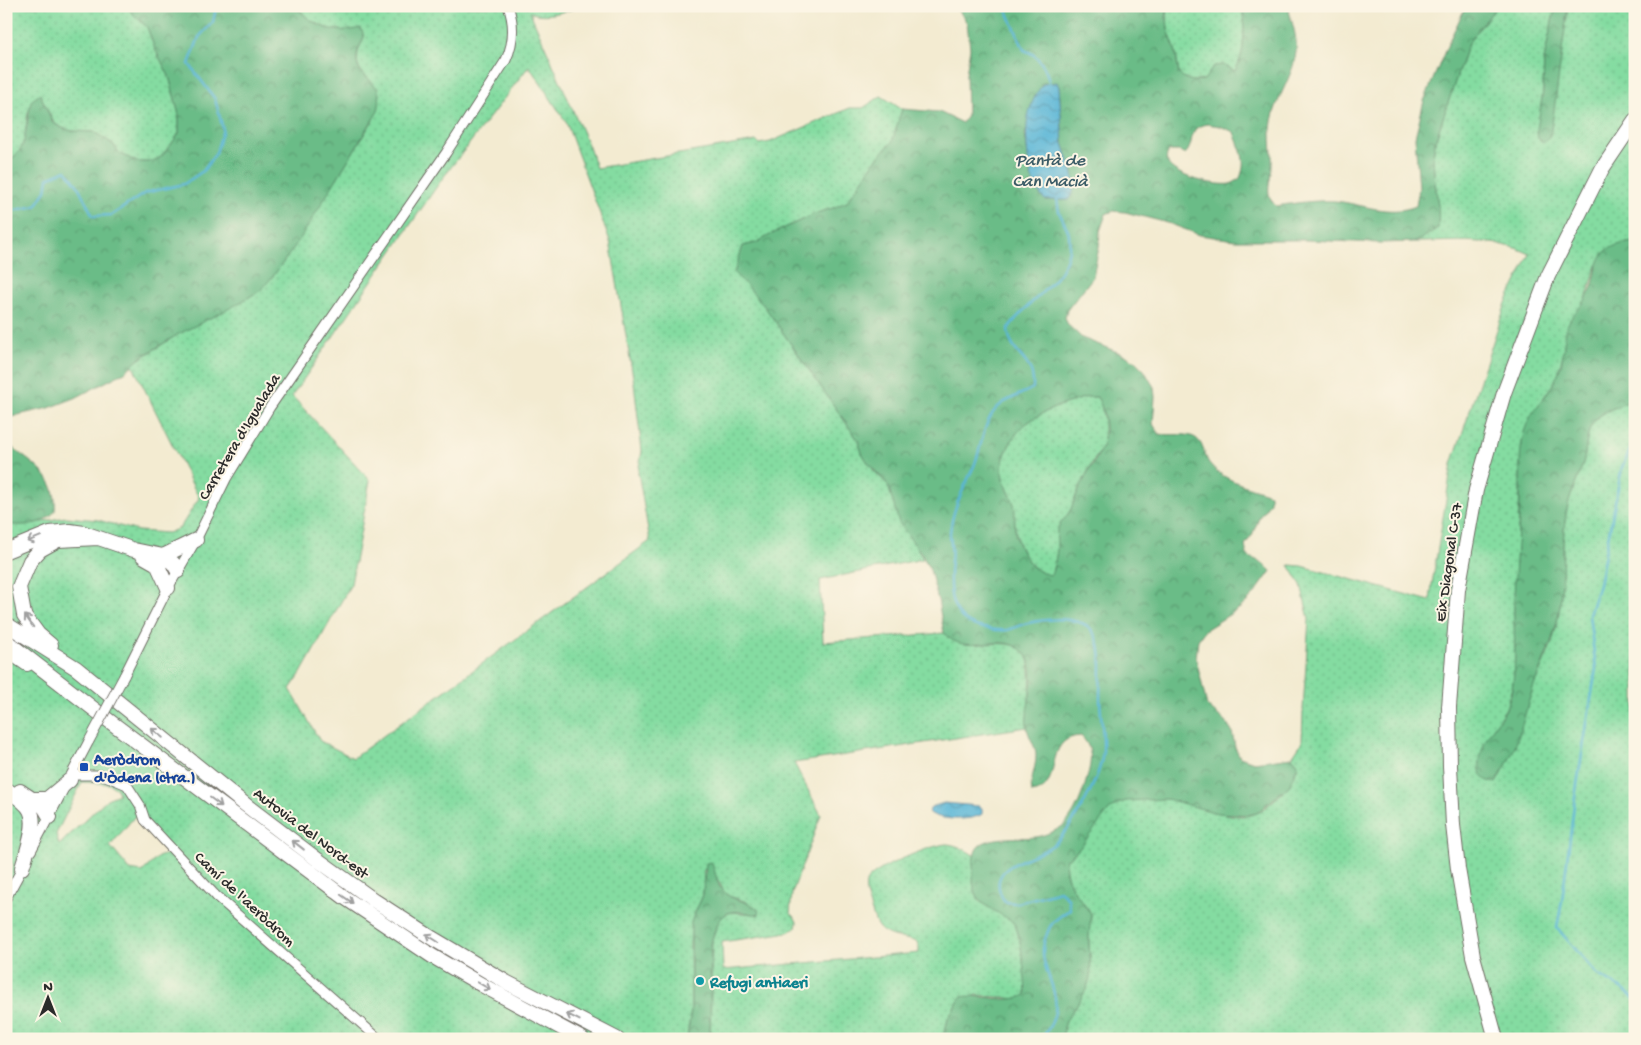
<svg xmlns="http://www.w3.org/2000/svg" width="1641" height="1045" font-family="'Gochi Hand',sans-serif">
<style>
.green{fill:url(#green-dots);stroke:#588466;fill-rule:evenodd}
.forest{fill:url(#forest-crowns);stroke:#4b7459;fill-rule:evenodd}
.water{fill:url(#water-waves);stroke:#427081}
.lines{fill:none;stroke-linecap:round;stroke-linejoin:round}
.stream{stroke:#59b6d7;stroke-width:2.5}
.minor-casing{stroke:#716e65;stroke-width:11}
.highway-casing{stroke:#716e65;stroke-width:16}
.minor{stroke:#fff;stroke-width:9}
.highway{stroke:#fff;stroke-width:14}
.minor-bridge-casing{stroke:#716e65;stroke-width:11;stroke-linecap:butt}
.minor-bridge{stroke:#fff;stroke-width:9}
.oneway{stroke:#a0a0a0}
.transit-dot{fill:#1a4fb4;stroke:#fcf5e5;stroke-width:2}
.culture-dot{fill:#0f9aa8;stroke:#fcf5e5;stroke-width:2}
.labels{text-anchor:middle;stroke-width:4;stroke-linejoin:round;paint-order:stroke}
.street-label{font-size:16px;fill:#2b2b2b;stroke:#fcf5e5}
.transit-label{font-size:16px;font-weight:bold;fill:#164399;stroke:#fcf5e5;text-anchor:start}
.culture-label{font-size:16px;font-weight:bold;fill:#0d838f;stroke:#fcf5e5;text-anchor:start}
.water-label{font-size:18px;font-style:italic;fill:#3b5c67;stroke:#fcf5e5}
</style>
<defs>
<pattern id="green-dots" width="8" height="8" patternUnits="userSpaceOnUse" patternTransform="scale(1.25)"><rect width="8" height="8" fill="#84dca1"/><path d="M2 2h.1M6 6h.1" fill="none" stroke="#72bd8b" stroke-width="1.8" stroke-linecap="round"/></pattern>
<pattern id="forest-crowns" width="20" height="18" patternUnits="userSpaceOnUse" patternTransform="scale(1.25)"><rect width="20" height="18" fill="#6bbc87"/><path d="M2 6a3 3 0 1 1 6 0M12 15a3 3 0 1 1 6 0" fill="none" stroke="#58996f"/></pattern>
<pattern id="water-waves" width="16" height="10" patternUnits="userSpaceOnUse" patternTransform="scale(1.25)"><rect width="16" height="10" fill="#59b6d7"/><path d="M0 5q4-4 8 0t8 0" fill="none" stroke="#4a94af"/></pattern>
</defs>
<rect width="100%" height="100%" fill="#fcf5e5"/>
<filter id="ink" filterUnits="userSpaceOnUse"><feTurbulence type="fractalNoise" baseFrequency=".02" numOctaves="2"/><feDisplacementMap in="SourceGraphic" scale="10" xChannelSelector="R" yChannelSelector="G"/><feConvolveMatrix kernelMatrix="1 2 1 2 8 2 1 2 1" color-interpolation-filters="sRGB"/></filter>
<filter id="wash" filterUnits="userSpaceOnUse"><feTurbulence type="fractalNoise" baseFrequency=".0096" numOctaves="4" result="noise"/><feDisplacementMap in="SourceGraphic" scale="20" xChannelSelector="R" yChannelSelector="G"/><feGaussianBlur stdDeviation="1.12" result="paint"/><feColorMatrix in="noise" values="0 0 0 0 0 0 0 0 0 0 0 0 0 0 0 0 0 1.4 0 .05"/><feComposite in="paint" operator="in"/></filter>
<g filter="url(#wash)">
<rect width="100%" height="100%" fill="#f3ebd1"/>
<!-- green -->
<path class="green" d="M6,6H127L133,14L147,27L155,49L169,76L179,115V133L173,142L160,158L149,162H137L119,153L113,144L94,132L72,131L62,128L54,123L40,95L28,112L24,142L19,152L6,164Z
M296,6H584C568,10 545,19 530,12L589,147L596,168L756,141L759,144L770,142L850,108H863L881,96L902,109L893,142L878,157L847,202L833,208L814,214L772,234L756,243L743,246L734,273L750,289L765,307L858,440L862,453L874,471L888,485L894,505L923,559L820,580L823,642L944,633C968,661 1026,621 1030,670C1032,689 1027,708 1027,727L794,763L821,815L792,893L790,913L794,916L797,922L796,928L789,932L722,942L723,970L919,953V947L917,942C906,938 893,938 884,932C875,927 874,917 871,909C868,901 864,891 866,883C869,870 933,844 947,844C958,845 966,850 975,856L973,862L979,901C989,907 1005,914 1013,922C1021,931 1027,982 1026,996L1018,999L977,995L956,1004L948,1019L943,1039H710L712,939L720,918L725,915L731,912L753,914L747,902L729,896L724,892L718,880L704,869L703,895L693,917L690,943L691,1010L687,1039H6V879L13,866L6,851V524H29L66,517L98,520L138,531L168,533L180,528L199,498L132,364L186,329L251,296L274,275L292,250L373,120L371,81C353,67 355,56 364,37L350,31L328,29L308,19ZM529,66L566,122L610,241L634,383L642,451L638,472L650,541L353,758L320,741L290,689L301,673L351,584L370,480L292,396L442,179ZM82,782L109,784L117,789L119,794L107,799L59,845L56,834ZM135,816L172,852L158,857L142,872L130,870L110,846Z
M1166,6H1242C1245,28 1246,52 1235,71L1223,65L1214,66L1204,80C1193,82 1187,81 1179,74L1175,49L1168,30Z
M1497,6H1558L1553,17L1544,60L1543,91L1537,134L1550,135L1568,6H1635V242L1626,243L1597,265L1585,302L1566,330L1563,354L1557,378L1542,400L1523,438L1520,464V490L1514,610L1515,650L1514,680L1506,708L1490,733L1482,752L1502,772C1519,746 1523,715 1533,687C1539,673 1546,659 1551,645C1556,632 1558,618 1560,604C1564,574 1561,544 1566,513C1569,496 1578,480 1583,463C1587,450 1585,435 1593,423C1603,409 1621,407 1635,398V1039H1063C1061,1016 1082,1004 1088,984C1093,970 1089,955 1089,941C1088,932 1090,923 1091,914C1080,898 1062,880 1066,859C1071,856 1077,852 1080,847C1093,831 1103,807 1125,801C1135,799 1157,798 1167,799C1192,801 1234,824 1257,813C1264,810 1270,803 1275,799C1287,789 1294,780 1298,764L1292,757L1302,742L1303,710L1309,619L1301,585L1289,565L1302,566L1430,601L1432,584L1452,464L1506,303L1530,254C1496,237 1453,242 1416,242L1438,228C1441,199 1429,171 1435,142L1468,43Z
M1088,397H1097L1101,404L1104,421V441L1101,450L1092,463L1077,493L1071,509L1066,517L1060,524L1056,558L1051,575C1032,573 1019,551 1016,534C1014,523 1015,512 1012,500C1009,489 1001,480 1002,468C1003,456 1010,442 1017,433C1030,415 1067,402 1088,397Z"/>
<!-- forest -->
<path class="forest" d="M127,6H296C313,27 335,35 361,28L364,37C362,43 357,49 357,56C354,83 387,75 378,111L300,239L274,275L261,290L234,306L177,335L140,358L125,372L75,398L49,408L18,415L9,418L6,422V164L19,152L24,142L31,101L40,94L53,123L62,128L72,131L94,132L113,144L119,153L137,162H149L160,158L173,142L179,133V115L169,76L155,49L147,27L133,14Z
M956,6H1166L1168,30L1175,49L1179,74C1187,81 1193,82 1204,80L1214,66L1223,65L1235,71C1246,51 1245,28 1242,6H1288C1291,21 1298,37 1296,52C1294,73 1280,92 1274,113C1268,131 1273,148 1272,166C1271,183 1263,193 1276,206C1295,203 1316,200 1335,201C1363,204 1388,217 1416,206L1419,187L1415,137L1424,101L1450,39L1466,6H1497L1468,43L1435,142C1429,171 1441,199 1438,228L1416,242L1379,243L1307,240H1235L1200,235L1168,223L1125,212L1113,211L1106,214L1100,231L1099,247L1093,277L1067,310L1065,318L1068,325L1082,338L1125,355L1135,361L1144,370L1154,387L1155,397L1153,424L1159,434C1169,436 1189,432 1197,439C1204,445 1204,456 1209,463C1222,481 1250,487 1270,494V502L1260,516L1252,535L1245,545C1247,560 1249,556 1261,562C1264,564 1268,568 1271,571L1253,596L1240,608L1205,630L1198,640L1196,658L1207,706L1225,721L1232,732L1235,747L1240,757L1254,762L1292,757L1298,764L1290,785L1257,813L1248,815L1217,813L1167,799L1126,801L1120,803L1109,810L1079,849L1066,860C1062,880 1080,898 1091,914C1091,922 1089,929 1089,937C1088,953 1094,969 1088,984C1082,1004 1061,1016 1063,1039H943L948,1019L961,997C983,993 1006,1005 1026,995C1026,984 1021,934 1015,925C1012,920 1007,918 1003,916C980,902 973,900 973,873C973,866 973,857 976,850C984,834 1020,839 1036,837C1043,836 1055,831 1061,827C1076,817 1085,787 1089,770C1092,756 1091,746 1081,736C1041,737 1065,789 1032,793C1029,780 1036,769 1036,756C1036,745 1028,737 1027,727C1024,704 1043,667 1020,649C997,632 965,658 944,633L938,600L930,570L921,553L899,523L888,485L868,463L862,453L858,440L765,307L750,289L734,273L743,246L756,243L772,234L814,214L833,208L847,202L878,157L892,142L902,109L939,112L962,123L967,116L966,74L970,48L967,23ZM1049,83H1057L1059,87L1063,143L1073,173L1068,200H1045L1041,196L1031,177L1025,134L1043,84ZM1207,124L1220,126L1234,132C1239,148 1248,160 1240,178C1238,180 1234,183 1230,184C1216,187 1153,173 1169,151H1179L1185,154C1196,144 1186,127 1207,124ZM1088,397H1097C1105,410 1108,434 1101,449C1097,459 1089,469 1084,479C1079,489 1075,500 1070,511C1066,518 1060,522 1057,530C1056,536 1057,543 1057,549C1056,559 1054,567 1051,575C1031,573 1017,549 1015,530C1014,521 1016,512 1014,504C1010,491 1001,481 1002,468C1003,456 1010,442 1017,433C1030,415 1067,402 1088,397Z
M1558,6H1568L1553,118L1550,135L1545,142L1541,141L1538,138L1537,130L1543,91L1544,60L1553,17Z
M1635,242V398C1621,407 1602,409 1593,423C1585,435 1587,450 1583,463C1578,480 1569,496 1566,514C1561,546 1564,580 1559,612C1554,641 1543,661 1533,688C1526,708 1522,729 1514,749C1509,761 1502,772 1496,783C1492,782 1486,781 1483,777C1475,767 1483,744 1489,734C1494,725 1501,718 1506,709C1508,704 1509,699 1511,694C1516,670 1515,647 1514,622C1513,582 1518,541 1520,501C1521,479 1518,458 1523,437C1529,409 1545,402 1556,378C1564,363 1563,346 1566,330C1569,317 1577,312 1584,302C1605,273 1585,246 1635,242Z
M6,441L9,445C33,465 58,475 55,511C44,525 23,527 6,524Z
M711,862C716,871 716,882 722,890C730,901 748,900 758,909L759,915C750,914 739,910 731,912C718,915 713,934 711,945L710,1039H687L691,1010V922L703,895L706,863Z"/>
<!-- water -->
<path class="water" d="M1057,82L1059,87L1063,143L1073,173L1074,186L1073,193L1068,200H1045C1033,188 1030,174 1028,158C1025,131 1025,107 1043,84Z
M944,803L979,806L982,808V814C973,821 937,821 929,812L931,807Z"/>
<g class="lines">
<!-- stream -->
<path class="stream" d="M1005,6L1024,50C1040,55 1047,69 1050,86
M6,212L36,206L46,191L48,178L66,170L78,186L93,216L112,215L145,193L184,184L203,171L216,153L223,129L215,99L189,64L199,37L213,22L216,8L215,6
M1635,440L1622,467L1599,584L1589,615L1596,668L1575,797L1562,901L1557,928L1598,975L1621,988L1635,999
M1041,1039C1079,994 1029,972 1047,934C1048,931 1050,926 1052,924C1056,918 1064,914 1070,909L1068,898L1060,891L1017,903L1005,902C980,864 1034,860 1053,845C1059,840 1064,833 1068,828C1082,809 1102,773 1103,750C1104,732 1100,715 1100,697C1100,679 1103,662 1099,645C1097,637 1091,627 1084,624C1068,617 1045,619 1028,623C1021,625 1014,628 1007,630C1000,631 991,629 984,628C948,622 948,589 951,560C953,551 950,542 950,533C952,509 964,488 974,466C983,445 982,417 1003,403C1013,397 1024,393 1033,388C1035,356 1010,358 1008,329C1028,298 1075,278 1069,235C1068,227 1063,222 1060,214C1058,210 1058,204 1057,199"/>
</g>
</g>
<g filter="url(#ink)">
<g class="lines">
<!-- minor casing -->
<g class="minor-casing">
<path id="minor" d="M124,676L168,588L196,540L226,479L270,407L446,153L506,60C514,42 515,25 508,6
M73,775H103L127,785L140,805L145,820L216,896L379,1039
M31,851L89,741
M6,898L24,865"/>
</g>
<!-- highway casing -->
<g class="highway-casing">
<path id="highway" d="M6,551L50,533L70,531L84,533L134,550L163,556L173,563L178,571
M143,556L157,564L168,588
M163,556L196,540
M6,624L76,668L247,806L318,860L375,901L432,938L506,982L617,1039
M6,641L108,720L344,897L432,956L482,985L582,1039
M51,645L38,634L24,615L19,587L30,561L40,550L58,540L98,538
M6,655H14L27,664
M6,789C15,796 25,801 30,810C38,824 26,854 22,868
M20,791L44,807L50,817
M32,799H47L70,780
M1496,1039L1473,956L1458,869L1453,825L1450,766L1449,707L1458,590L1476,490L1504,393L1548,276L1602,169L1635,120"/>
</g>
<!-- minor -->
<use href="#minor" class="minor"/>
<!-- highway -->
<use href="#highway" class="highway"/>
<!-- minor-bridge casing -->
<g class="minor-bridge-casing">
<path id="minor-bridge" d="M89,741L124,676"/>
</g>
<!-- minor-bridge -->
<use href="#minor-bridge" class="minor-bridge"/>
</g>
<!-- one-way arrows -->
<defs><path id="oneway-shaft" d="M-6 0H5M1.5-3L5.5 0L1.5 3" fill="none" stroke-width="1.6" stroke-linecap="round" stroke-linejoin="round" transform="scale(1.25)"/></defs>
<g class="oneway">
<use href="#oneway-shaft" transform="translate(34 539) rotate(158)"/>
<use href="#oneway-shaft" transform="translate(29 621) rotate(-125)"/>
<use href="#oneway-shaft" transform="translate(157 733) rotate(-141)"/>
<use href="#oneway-shaft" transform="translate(216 802) rotate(37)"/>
<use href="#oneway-shaft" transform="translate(298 845) rotate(-142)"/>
<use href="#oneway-shaft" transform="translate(347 899) rotate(35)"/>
<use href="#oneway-shaft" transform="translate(432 938) rotate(-148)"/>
<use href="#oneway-shaft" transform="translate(484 986) rotate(30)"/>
<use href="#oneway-shaft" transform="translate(573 1017) rotate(-153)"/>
</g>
</g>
<!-- markers -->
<rect class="transit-dot" x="79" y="762" width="10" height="10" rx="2.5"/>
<circle class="culture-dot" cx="700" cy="981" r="5"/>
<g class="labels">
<!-- street labels -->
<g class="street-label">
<text transform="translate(238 436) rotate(-59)" y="6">Carretera d'Igualada</text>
<text transform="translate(1447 562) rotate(-82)" y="6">Eix Diagonal C-37</text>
<text transform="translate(312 832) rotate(37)" y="6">Autovia del Nord-est</text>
<text transform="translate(246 898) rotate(43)" y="6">Camí de l'aeròdrom</text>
</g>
<!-- transit labels -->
<g class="transit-label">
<text x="94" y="764">Aeròdrom<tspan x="94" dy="18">d'Òdena (ctra.)</tspan></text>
</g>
<!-- culture labels -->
<g class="culture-label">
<text x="710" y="987">Refugi antiaeri</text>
</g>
<!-- water labels -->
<g class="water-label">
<text x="1050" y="165">Pantà de<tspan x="1050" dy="21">Can Macià</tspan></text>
</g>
</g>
<!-- margin -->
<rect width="1641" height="1045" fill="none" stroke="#fcf5e5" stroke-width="25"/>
<!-- north arrow -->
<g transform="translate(48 998)" stroke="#fcf5e5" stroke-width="4" paint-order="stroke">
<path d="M0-4L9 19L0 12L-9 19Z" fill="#2b2b2b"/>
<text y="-8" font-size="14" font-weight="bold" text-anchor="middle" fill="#2b2b2b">N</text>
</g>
</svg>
